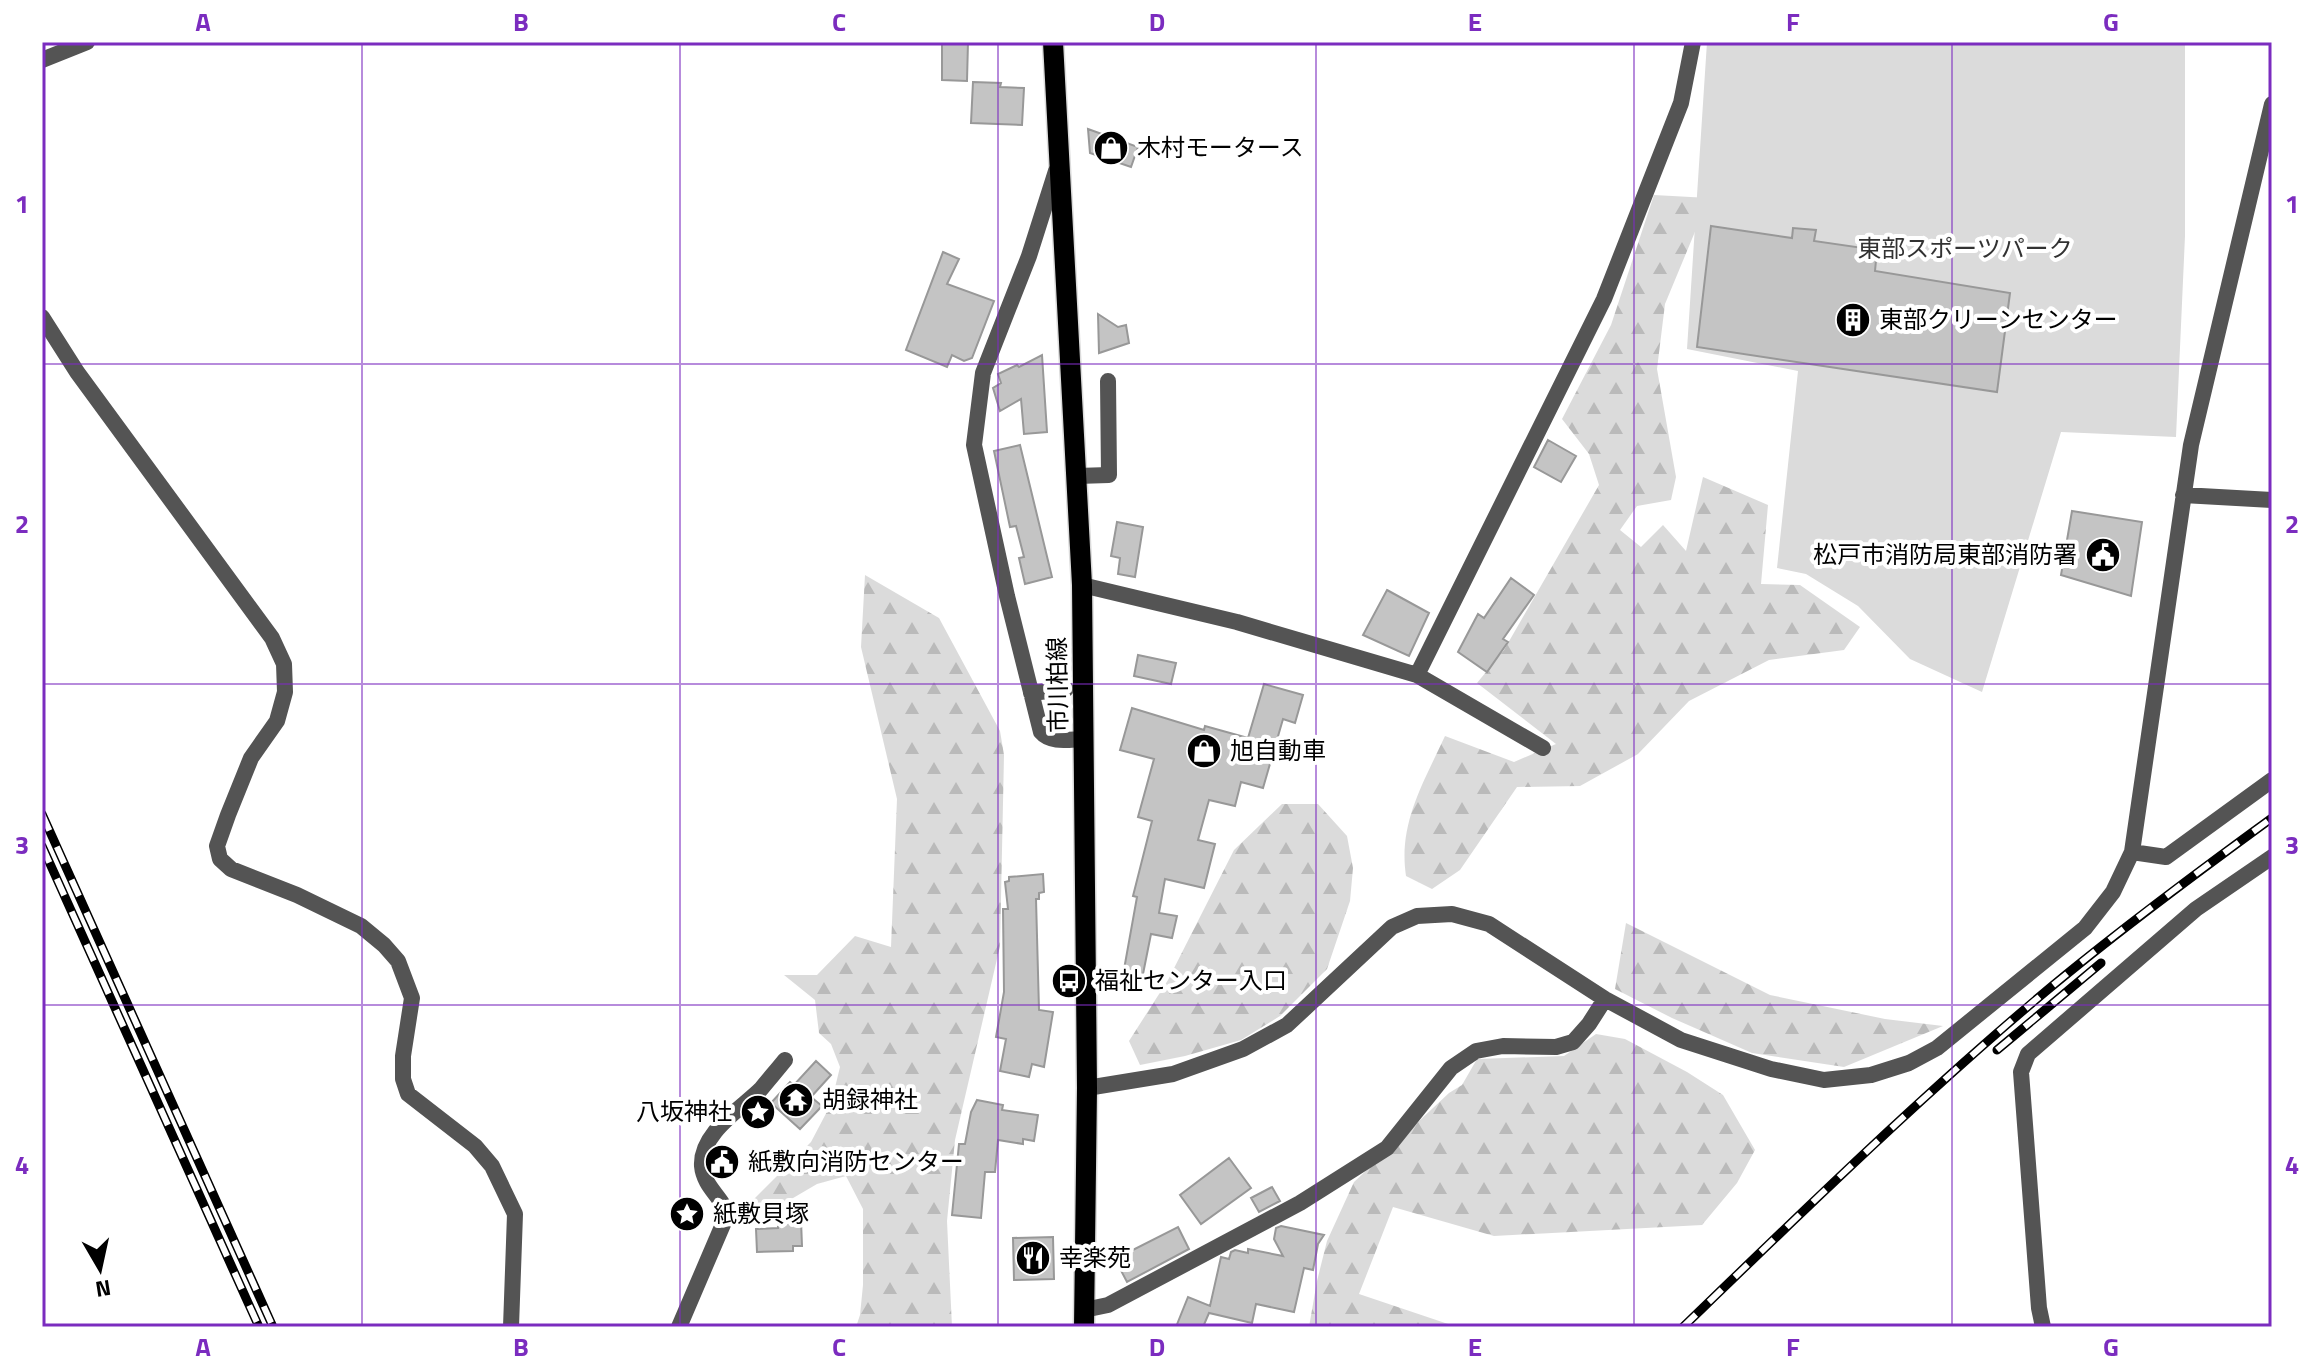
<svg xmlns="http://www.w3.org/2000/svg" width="2314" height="1369" font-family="'Titillium Web','Noto Sans JP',sans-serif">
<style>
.green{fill:#dbdbdb}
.forest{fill:url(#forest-firs)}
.building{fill:#c4c4c4;stroke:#989898;stroke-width:2}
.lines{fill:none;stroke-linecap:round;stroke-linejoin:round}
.primary-casing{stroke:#dbdbdb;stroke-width:23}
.minor{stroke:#545454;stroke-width:16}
.primary{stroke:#000;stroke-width:20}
.rail-casing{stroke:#000;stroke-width:9}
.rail{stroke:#fff;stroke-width:6;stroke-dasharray:18;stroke-linecap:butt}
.grid{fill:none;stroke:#7b2cbf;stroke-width:2;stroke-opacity:0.55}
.labels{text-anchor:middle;stroke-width:8;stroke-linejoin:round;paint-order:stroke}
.poi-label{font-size:24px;fill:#000;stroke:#fff;text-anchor:start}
.park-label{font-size:24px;fill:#323232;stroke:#fff}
.street-label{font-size:24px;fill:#000;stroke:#fff}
.neatline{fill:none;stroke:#7b2cbf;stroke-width:3}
.grid-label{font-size:26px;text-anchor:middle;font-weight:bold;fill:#7b2cbf}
</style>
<defs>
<pattern id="forest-firs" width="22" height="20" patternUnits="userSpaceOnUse" patternTransform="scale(2)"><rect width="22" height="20" fill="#dbdbdb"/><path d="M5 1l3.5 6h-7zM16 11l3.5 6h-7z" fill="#bababa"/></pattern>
</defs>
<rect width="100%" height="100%" fill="#fff"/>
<!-- green -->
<path class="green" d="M1707,42H2185V236L2176,437L2061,432L1982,692L1910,659L1858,606L1806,574L1777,568L1798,371L1687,349Z"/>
<!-- forest -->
<path class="forest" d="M1654,195L1709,198L1665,304L1657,369L1676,477L1671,500L1637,506L1620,530L1641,547L1663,525L1686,551L1703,477L1768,505L1761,584L1800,585L1860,627L1844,650L1769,660L1689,701L1638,754L1580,786L1517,787L1460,870L1432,889L1406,876C1398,823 1424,782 1445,736L1514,762L1556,744L1477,683L1504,650L1599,485L1589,454L1562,419L1611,325Z
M865,575L939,618L1000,731L1004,755L1000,946L955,1140L947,1221L952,1327H856L860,1315L863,1285V1209L846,1176L817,1184L788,1201L747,1206L811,1142L831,1104L840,1067L831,1044L819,1033L815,1000L784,975H817L855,936L891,947L897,799L861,647Z
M1282,804H1318L1347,836L1353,868L1350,901L1327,969L1280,1016L1241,1040L1185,1056L1140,1065L1129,1041L1168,980L1234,850Z
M1626,923L1770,995L1885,1019L1943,1026L1844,1067L1752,1053L1672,1018L1615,989Z
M1596,1034L1625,1039L1687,1072L1723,1095L1755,1150L1737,1183L1702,1225L1494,1236L1393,1207L1359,1294L1457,1327H1309L1317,1281L1327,1241L1354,1182L1449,1093L1462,1085L1477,1059L1564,1056Z"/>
<!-- building -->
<path class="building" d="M942,42H968L967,81L942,80Z
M973,82L1001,83L1000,87L1024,88L1022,125L971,123Z
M1088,129L1138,147L1131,167L1090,153Z
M1711,226L1792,238L1793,228L1816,230L1814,241L1877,250L1875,271L2010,293L1997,392L1697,347Z
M943,252L959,259L947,284L994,301L972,358L964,361L952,355L947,367L906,350Z
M1098,314L1118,327L1126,325L1129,343L1099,353Z
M1042,355L1047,432L1024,434L1021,399L1000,411L993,388L1001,383L998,374L1017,365L1019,367Z
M1548,440L1576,456L1561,482L1534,467Z
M1020,445L1052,577L1025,584L1019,558L1024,557L1016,526L1010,527L994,451Z
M2072,511L2142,522L2131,596L2061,575Z
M1117,522L1143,527L1135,577L1118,574L1120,558L1111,556Z
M1511,578L1534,595L1503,639L1508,642L1487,672L1458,652L1478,614L1484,618Z
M1387,590L1429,613L1409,656L1363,635Z
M1138,655L1176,663L1171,684L1134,676Z
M1264,684L1303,695L1295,723L1283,719L1263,788L1241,782L1235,806L1209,800L1198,840L1215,844L1204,888L1165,879L1159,913L1177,916L1172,938L1151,934L1142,979L1123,975L1137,897L1133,896L1152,821L1138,817L1154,759L1120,750L1132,708L1204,730L1205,726L1248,738Z
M1043,874L1044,892L1039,893V899H1036L1039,1010L1053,1012L1044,1067L1032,1064L1029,1077L1000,1071L1006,1039L996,1037L1004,992L1003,909H1008L1005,882L1009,881V877Z
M816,1061L831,1075L811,1097L822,1106L800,1129L771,1103L790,1082L794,1085Z
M977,1100L1003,1105L1002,1110L1038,1115L1034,1141L1023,1139V1144L998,1140L995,1172H985L981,1218L952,1215L959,1144H965L971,1112Z
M720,1148L736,1158L725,1176L713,1165L714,1158Z
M1229,1158L1251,1188L1201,1224L1180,1195Z
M1272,1187L1280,1201L1259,1212L1251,1198Z
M801,1220L802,1246H793V1251L757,1252L756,1229L778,1228V1221Z
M1281,1226L1324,1235L1318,1244L1313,1270L1304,1268L1294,1312L1256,1304L1252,1323L1209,1313L1203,1327H1176L1188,1297L1210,1306L1221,1257L1229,1259L1231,1252L1235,1250L1248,1253V1249L1283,1256L1274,1239L1276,1228Z
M1178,1227L1189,1249L1127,1282L1115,1259Z
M1053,1237L1054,1279L1014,1280L1013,1238Z"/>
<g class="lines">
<!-- primary casing -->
<g class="primary-casing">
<path id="primary" d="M1053,42L1082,585L1087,1088L1084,1327"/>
</g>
<!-- minor -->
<path class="minor" d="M42,60L87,42
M1056,171L1029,256L983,373L974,445L1007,596L1041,732C1051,744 1071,739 1085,739
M42,317L77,372L272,638L284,664L285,692L277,721L251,758L228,815L217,846L220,859L231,869L297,895L361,926L384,945L398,961L412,998L403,1056V1079L408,1094L475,1146L492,1166L515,1214L511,1327
M1077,476L1109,475L1108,381
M2183,495L2272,500
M1082,585L1237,622L1417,675L1543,748
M1417,675L1604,299L1681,103L1693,42
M1031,693L1066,689
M2132,852L2166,857L2272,780
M1087,1088L1173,1074L1243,1049L1287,1025L1392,927L1417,916L1452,914L1489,924L1605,999L1681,1040L1771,1069L1824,1080L1871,1075L1909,1063L1937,1048L2085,928L2113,892L2132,852L2191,445L2272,104
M1084,1310L1108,1305L1300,1203L1387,1148L1451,1068L1476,1051L1503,1046L1556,1047L1573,1042L1589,1024L1605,999
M679,1327L727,1215C724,1198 704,1188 702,1166C700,1133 741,1109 761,1089C769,1079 777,1070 785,1060
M2043,1327L2039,1308L2021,1072L2028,1054L2196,909L2272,857"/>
<!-- primary -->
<use href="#primary" class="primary"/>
<!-- rail casing -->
<g class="rail-casing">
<path id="rail" d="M42,814L273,1327
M42,846L259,1327
M1997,1050L2101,963
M1683,1327C1801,1213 1919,1098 2045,992C2118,931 2195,874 2272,818"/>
</g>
<!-- rail -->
<use href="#rail" class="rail"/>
</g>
<!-- grid -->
<path class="grid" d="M362,42V1327M680,42V1327M998,42V1327M1316,42V1327M1634,42V1327M1952,42V1327M42,364H2272M42,684H2272M42,1005H2272"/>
<!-- icons -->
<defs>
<g id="shop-disc" transform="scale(1.8)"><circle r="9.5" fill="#000" stroke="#fff"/><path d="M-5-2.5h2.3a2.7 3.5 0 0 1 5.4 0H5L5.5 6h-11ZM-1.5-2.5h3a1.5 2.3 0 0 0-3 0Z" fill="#fff"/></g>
<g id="building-disc" transform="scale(1.8)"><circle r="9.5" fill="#000" stroke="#fff"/><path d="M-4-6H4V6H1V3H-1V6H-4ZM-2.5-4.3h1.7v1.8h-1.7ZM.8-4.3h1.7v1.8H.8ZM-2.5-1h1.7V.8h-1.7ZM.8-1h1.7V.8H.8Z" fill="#fff"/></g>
<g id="civic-disc" transform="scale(1.8)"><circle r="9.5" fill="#000" stroke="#fff"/><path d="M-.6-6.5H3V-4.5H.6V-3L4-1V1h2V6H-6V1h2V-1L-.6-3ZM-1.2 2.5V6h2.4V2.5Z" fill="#fff"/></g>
<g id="bus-disc" transform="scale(1.8)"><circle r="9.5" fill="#000" stroke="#fff"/><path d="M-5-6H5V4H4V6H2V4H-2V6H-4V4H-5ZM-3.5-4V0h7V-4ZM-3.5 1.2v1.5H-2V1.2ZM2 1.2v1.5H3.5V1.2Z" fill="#fff"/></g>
<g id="temple-disc" transform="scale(1.8)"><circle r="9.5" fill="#000" stroke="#fff"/><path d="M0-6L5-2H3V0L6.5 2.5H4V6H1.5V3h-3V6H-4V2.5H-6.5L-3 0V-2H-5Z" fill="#fff"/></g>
<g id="sight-disc" transform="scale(1.8)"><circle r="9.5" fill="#000" stroke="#fff"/><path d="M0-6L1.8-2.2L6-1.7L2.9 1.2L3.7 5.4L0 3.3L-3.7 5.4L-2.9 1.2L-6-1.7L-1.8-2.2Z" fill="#fff"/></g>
<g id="restaurant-disc" transform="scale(1.8)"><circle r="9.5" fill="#000" stroke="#fff"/><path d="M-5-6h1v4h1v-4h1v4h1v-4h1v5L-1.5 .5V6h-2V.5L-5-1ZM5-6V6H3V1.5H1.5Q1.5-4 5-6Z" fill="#fff"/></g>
</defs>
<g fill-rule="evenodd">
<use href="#shop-disc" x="1111" y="148"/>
<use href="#building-disc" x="1853" y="320"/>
<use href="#civic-disc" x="2103" y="555"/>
<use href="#shop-disc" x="1204" y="751"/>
<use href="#bus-disc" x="1069" y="981"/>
<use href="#temple-disc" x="796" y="1100"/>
<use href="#sight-disc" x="758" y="1112"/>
<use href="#civic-disc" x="722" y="1162"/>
<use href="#sight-disc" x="687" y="1214"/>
<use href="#restaurant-disc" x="1033" y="1258"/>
</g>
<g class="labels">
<!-- poi labels -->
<g class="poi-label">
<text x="1137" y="156">木村モータース</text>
<text x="1879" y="328">東部クリーンセンター</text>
<text x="2077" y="563" text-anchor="end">松戸市消防局東部消防署</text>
<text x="1230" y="759">旭自動車</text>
<text x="1095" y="989">福祉センター入口</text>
<text x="822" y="1108">胡録神社</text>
<text x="732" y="1120" text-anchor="end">八坂神社</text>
<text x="748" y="1170">紙敷向消防センター</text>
<text x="713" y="1222">紙敷貝塚</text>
<text x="1059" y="1266">幸楽苑</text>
</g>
<!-- park labels -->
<g class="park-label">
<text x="1965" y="257">東部スポーツパーク</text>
</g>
<!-- street labels -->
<g class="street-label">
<text transform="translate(1058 685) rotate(-91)" y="8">市川柏線</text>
</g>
</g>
<!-- border -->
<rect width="2314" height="1369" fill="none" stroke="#ffffff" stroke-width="88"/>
<!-- north arrow -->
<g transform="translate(100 1269) rotate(171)" stroke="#ffffff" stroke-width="6" paint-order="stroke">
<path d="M0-6L14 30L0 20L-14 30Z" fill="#000000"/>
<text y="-12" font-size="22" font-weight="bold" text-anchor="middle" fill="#000000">N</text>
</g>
<rect x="44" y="44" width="2226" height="1281" class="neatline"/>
<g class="grid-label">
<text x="203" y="31">A</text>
<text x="521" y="31">B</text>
<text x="839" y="31">C</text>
<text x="1157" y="31">D</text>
<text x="1475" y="31">E</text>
<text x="1793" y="31">F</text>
<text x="2111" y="31">G</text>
<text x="22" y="213">1</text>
<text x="2292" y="213">1</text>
<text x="22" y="533">2</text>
<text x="2292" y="533">2</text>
<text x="22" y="854">3</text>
<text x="2292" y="854">3</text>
<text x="22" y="1174">4</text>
<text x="2292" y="1174">4</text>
<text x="203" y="1356">A</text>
<text x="521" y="1356">B</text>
<text x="839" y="1356">C</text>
<text x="1157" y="1356">D</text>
<text x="1475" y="1356">E</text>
<text x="1793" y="1356">F</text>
<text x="2111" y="1356">G</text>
</g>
</svg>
